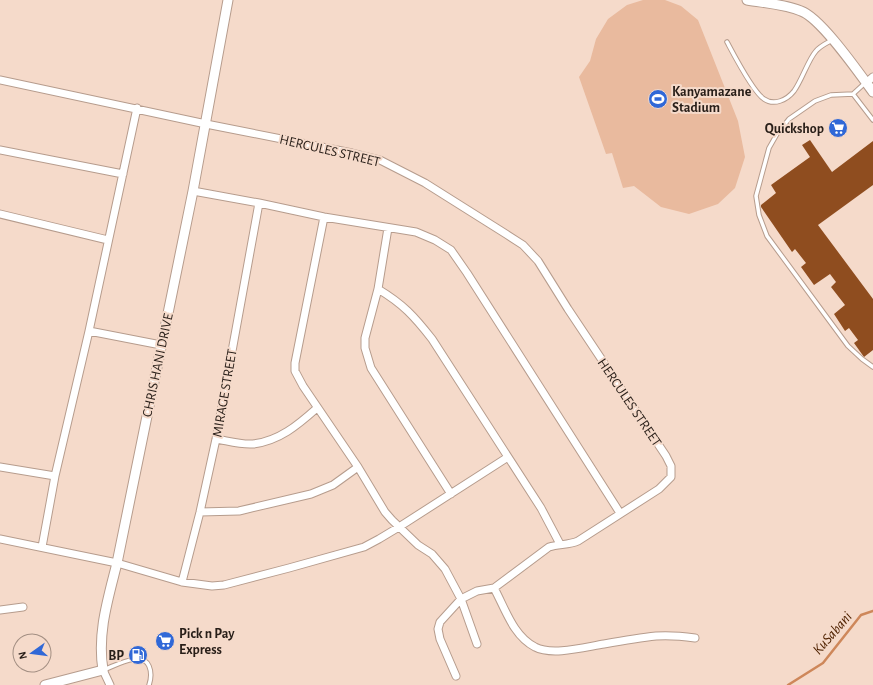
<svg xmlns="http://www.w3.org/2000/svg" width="873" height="685" font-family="'Alegreya Sans',sans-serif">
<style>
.green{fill:#e9ba9e}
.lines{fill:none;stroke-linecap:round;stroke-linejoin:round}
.stream{stroke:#ce875a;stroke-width:2.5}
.building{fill:#8f4d1f}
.service-casing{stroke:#b69c8d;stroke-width:5.5}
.minor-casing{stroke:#b69c8d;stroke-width:9}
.tertiary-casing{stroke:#b69c8d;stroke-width:11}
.service{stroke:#fff;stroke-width:3.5}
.minor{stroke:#fff;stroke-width:7}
.tertiary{stroke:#fff;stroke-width:9}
.labels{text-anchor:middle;stroke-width:4;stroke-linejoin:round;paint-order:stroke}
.poi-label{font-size:14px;font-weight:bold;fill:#281e18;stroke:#f5daca;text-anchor:start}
.street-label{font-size:14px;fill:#281e18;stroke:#f5daca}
.water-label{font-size:15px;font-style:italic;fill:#502200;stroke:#f5daca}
</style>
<rect width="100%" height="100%" fill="#f5daca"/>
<!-- green -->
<path class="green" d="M643,0H665L681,6L698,20L738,121L745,157L735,188L718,204L689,214L661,207L634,186L623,188L612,153L606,154L579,77L590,61L596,39L608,19L627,5Z"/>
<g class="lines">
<!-- stream -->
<path class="stream" d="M788,685L823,663L861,615L873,611"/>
</g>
<!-- building -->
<path class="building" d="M810,140L832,172L873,141V185L818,225L873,299V350L864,357L854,343L858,340L849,328L845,331L834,314L845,305L831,287L836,282L830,274L814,285L801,267L806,263L795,249L792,252L761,207V205L776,193L771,185L810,157L802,145Z"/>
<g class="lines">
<!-- service casing -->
<g class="service-casing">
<path id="service" d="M727,42C734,55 753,92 764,99C774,106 787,100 794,91C802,80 808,60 816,51C820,46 827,43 832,40
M865,83L853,94L831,95L815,101L789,119L777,134L769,148L756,196L759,215L767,236L848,346L862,359L873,367
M853,94L873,120
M103,670C115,666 142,650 149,666C152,673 151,679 149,685"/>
</g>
<!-- minor casing -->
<g class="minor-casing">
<path id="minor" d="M0,80L206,124L352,153L380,160L425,183L506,234L523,245L538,261L568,309L666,456L671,466V477L659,489L578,541C569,545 559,544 549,547L494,588L477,591L461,599L440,622L438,629L440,639L456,676
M866,83L873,77
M0,150L123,174
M193,191L259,203L324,217L416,232L435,240L451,250L467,273L620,513
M0,214L108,240
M324,217L295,363V371L303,386L358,467L385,512L392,520L418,545L432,554L445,569L461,599L477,644
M388,228L378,289L365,338V348L371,368L451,494
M378,289C403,304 414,316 432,339L541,508L560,544
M89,331L161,345
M216,439C228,441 241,445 253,444C279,441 298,425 317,408
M0,467L55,476
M200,512L239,511L311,494L333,485L358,467
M0,539L117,563L182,582L212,586L224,585L289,568L364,547L379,539L399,527L508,457
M42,547L55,476L89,331L137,108
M182,582L200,512L216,439L259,203
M494,588C505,608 513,636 535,647C552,656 585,647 604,644C621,641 638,638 656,636C669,635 681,636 695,638
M0,610L23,607
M103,670L110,685"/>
</g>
<!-- tertiary casing -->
<g class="tertiary-casing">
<path id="tertiary" d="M747,0C764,3 784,4 801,11C821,18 859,73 873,92
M45,685L103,670C97,633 108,599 117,563L193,191L228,0"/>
</g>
<!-- service -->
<use href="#service" class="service"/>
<!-- minor -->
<use href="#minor" class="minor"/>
<!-- tertiary -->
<use href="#tertiary" class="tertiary"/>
</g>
<!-- icons -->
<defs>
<g id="stadium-disc" transform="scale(1)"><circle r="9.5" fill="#3068d7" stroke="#f5daca"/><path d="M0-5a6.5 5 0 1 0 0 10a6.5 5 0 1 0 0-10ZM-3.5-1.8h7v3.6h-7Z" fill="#fff"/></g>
<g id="supermarket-disc" transform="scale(1)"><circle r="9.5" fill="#3068d7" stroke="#f5daca"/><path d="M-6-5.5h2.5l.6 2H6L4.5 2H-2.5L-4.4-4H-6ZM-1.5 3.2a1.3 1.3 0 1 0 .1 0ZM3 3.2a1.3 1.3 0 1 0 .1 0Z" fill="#fff"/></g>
<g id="fuel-disc" transform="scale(1)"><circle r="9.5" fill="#3068d7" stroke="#f5daca"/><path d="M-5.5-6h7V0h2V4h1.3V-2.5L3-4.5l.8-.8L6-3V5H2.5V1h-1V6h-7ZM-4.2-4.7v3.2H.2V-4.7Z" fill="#fff"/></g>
</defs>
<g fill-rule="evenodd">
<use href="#stadium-disc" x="658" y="99"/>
<use href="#supermarket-disc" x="838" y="128"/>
<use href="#supermarket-disc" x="165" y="641"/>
<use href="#fuel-disc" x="138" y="655"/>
</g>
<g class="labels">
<!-- poi labels -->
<g class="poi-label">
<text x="672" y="96">Kanyamazane<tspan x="672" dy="16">Stadium</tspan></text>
<text x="824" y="133" text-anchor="end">Quickshop</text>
<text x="179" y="638">Pick n Pay<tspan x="179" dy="16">Express</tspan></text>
<text x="124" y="660" text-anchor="end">BP</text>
</g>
<!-- street labels -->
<g class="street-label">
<text transform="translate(330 150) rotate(13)" y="5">HERCULES STREET</text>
<text transform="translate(157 365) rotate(-78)" y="5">CHRIS HANI DRIVE</text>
<text transform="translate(224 393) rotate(-80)" y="5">MIRAGE STREET</text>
<text transform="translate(630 402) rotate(56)" y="5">HERCULES STREET</text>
</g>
<!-- water labels -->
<g class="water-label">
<text transform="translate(832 633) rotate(-49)" y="5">KuSabani</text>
</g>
</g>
<!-- north arrow -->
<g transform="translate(32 653) rotate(256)"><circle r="19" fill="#f5daca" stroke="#a38f83"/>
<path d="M0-3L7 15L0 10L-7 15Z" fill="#3068d7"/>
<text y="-6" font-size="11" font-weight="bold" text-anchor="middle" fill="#281e18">N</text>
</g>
</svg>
